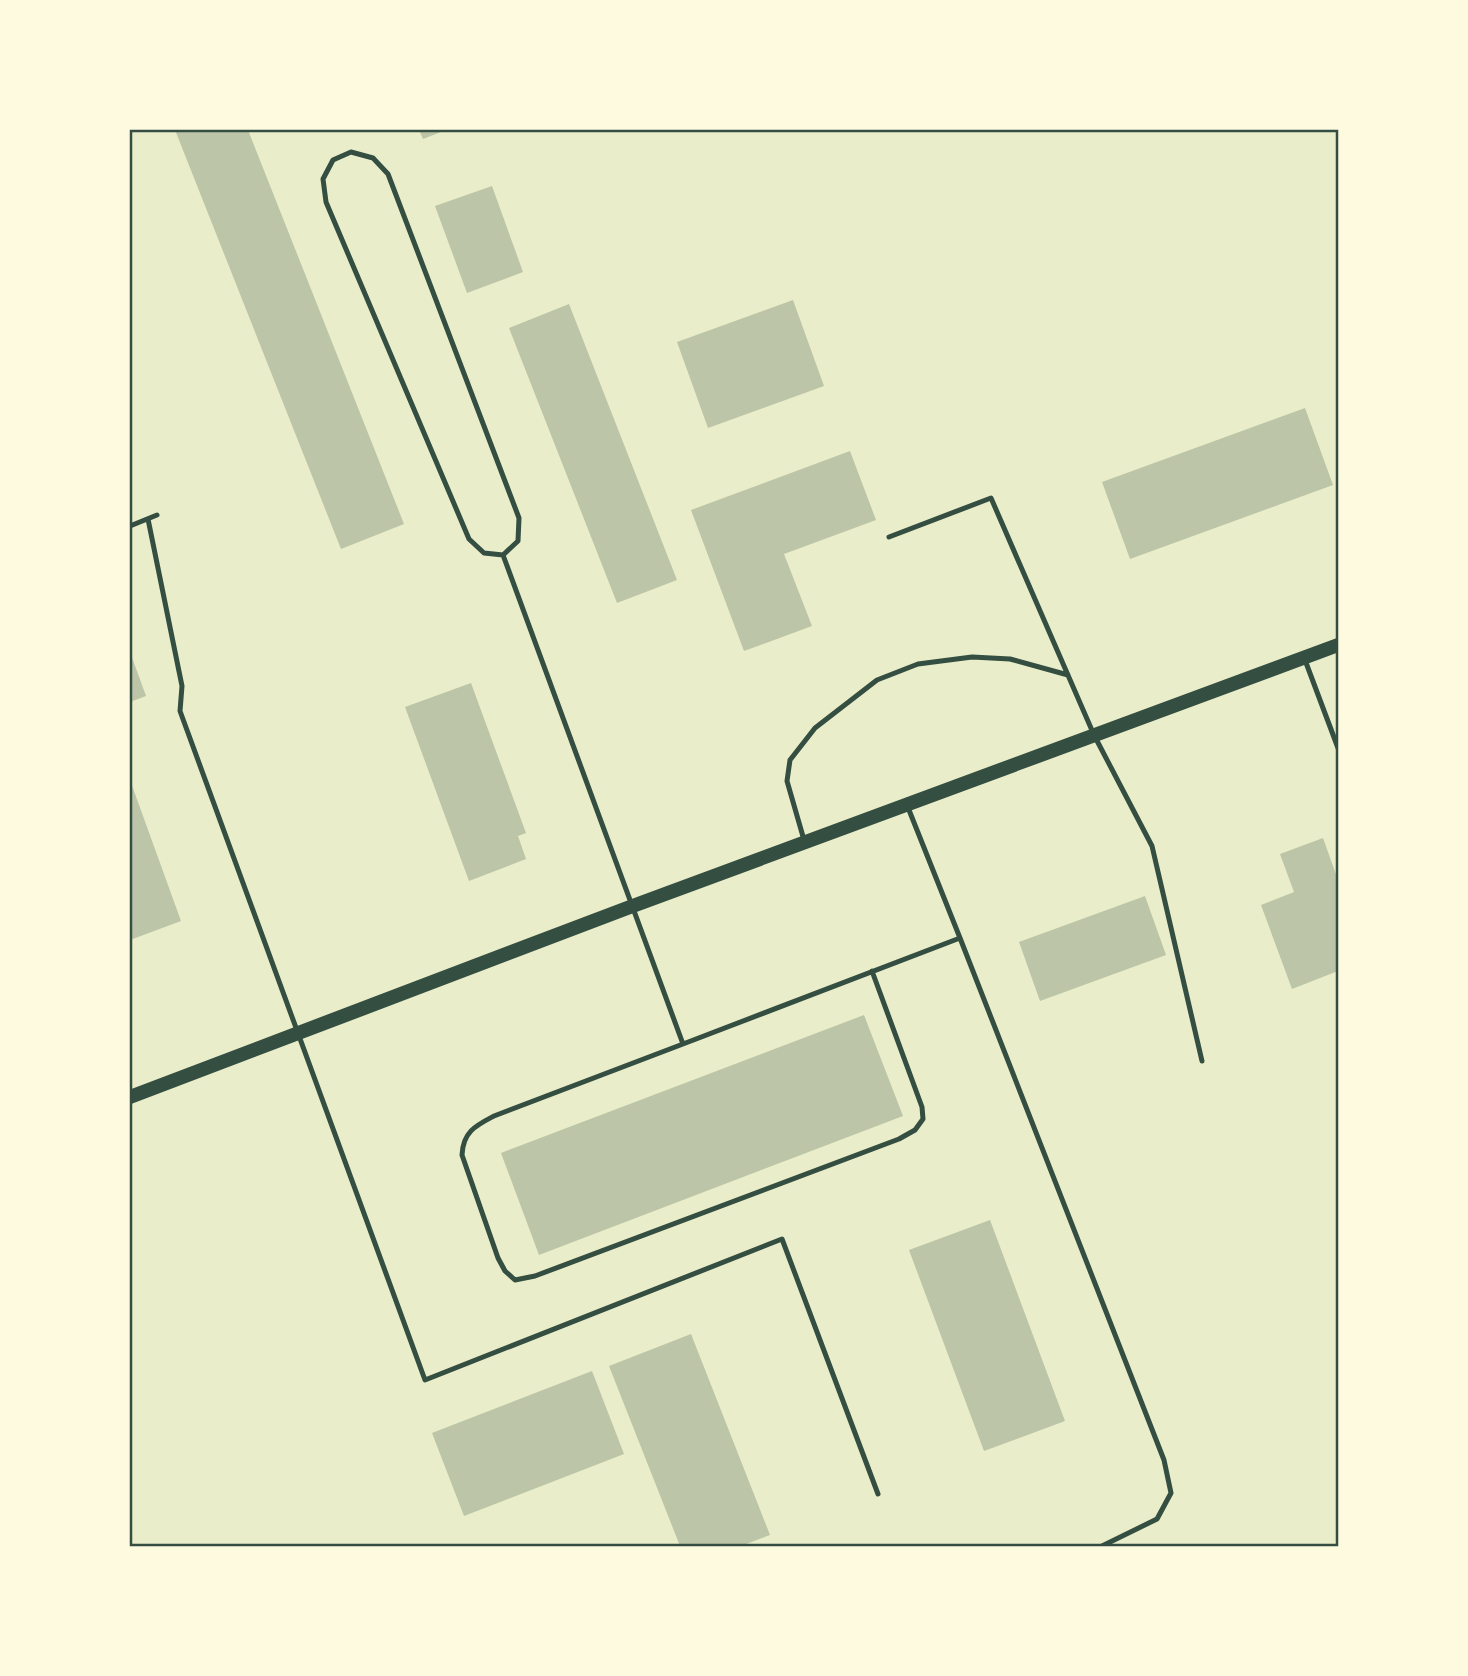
<svg xmlns="http://www.w3.org/2000/svg" width="1468" height="1676" font-family="'Titillium Web',sans-serif">
<style>
.building{fill:#bcc5a7}
.lines{fill:none;stroke-linecap:round;stroke-linejoin:round}
.service{stroke:#344e41;stroke-width:5}
.secondary{stroke:#344e41;stroke-width:14}
.neatline{fill:none;stroke:#344e41;stroke-width:2.5}
</style>
<rect width="100%" height="100%" fill="#e9edc9"/>
<!-- building -->
<path class="building" d="M175,130H248L404,524L341,549Z
M419,130H446L423,139Z
M492,186L523,272L467,293L435,206Z
M793,300L824,386L708,428L677,342Z
M569,304L677,580L617,603L509,328Z
M1305,408L1333,485L1130,559L1102,482Z
M850,451L876,520L784,554L812,626L744,651L691,510Z
M130,652L146,696L130,702Z
M471,683L526,833L518,836L526,859L469,881L405,707Z
M130,780L181,921L130,940Z
M1323,838L1338,880V971L1292,989L1261,905L1294,892L1280,854Z
M1145,896L1166,955L1040,1001L1019,942Z
M864,1015L903,1116L539,1255L501,1153Z
M990,1220L1065,1421L984,1451L909,1250Z
M691,1334L770,1535L741,1546H680L609,1366Z
M592,1371L624,1454L464,1516L432,1433Z"/>
<g class="lines">
<!-- service -->
<path class="service" d="M148,519L182,686L180,711L425,1380L782,1239L878,1494
M130,526L157,515
M889,537L991,498L1094,735L1152,846L1202,1061
M503,555L484,553L469,539L326,202L323,179L333,160L351,152L373,158L388,174L519,518L518,541L503,555L683,1044L960,938L907,805
M1305,660L1338,748
M804,840L787,781L790,760L815,728L877,680L918,664L972,657L1010,659L1068,675
M960,938L1164,1460L1171,1493L1157,1519L1102,1546
M683,1044L494,1116C475,1126 463,1132 462,1155L498,1258L505,1271L515,1280L535,1276L899,1139L915,1130L923,1119L922,1107L872,971"/>
<!-- secondary -->
<path class="secondary" d="M130,1097L630,907L1338,645"/>
</g>
<!-- border -->
<rect width="1468" height="1676" fill="none" stroke="#fefae0" stroke-width="262"/>
<rect x="131" y="131" width="1206" height="1414" class="neatline"/>
</svg>
